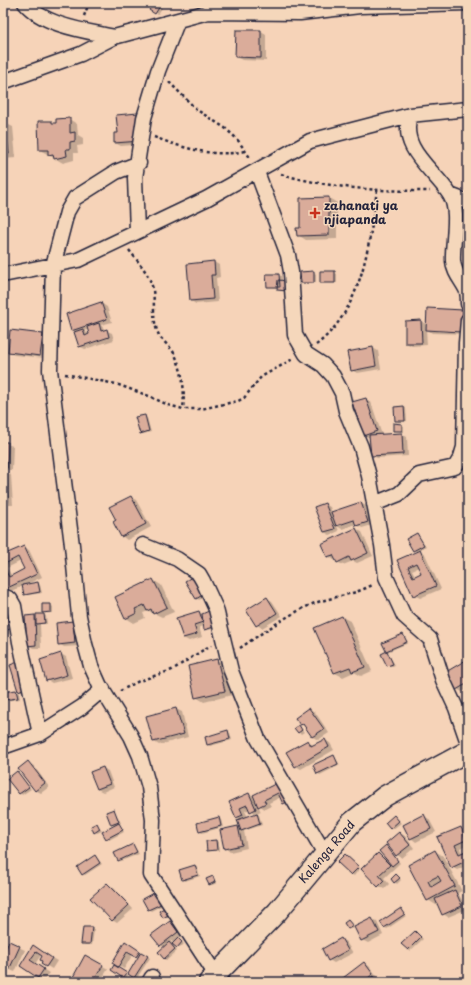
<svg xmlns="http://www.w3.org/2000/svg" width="471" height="985" font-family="'Playpen Sans',sans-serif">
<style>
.shadow{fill:#0003;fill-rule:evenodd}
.building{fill:#daac9a;stroke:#22223b;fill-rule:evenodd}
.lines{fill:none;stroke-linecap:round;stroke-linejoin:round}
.minor-casing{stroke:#22223b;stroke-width:17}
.secondary-casing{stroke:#22223b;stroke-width:23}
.path{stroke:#22223b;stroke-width:2.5;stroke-dasharray:3 3;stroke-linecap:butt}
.minor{stroke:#f5d7bb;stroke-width:14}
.secondary{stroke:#f5d7bb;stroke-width:20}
.poi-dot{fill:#c8321e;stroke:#f5d7bb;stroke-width:1.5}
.labels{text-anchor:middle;stroke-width:3;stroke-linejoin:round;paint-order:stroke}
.poi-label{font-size:12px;font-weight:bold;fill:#22223b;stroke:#f5d7bb;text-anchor:start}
.street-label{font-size:12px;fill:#22223b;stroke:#f5d7bb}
</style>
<rect width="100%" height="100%" fill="#f6d3b8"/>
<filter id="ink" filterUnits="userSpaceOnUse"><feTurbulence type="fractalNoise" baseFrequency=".025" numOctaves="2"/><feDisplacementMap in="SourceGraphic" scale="8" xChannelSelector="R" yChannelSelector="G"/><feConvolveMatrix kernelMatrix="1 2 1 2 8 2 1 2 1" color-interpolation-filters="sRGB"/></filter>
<g filter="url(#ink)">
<!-- shadow -->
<path class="shadow" d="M155,4L162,8L158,14L151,10Z
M237,31H261L266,34V61L242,60L236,57Z
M69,119L77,124L78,135L83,138V145L77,146L78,153H74V160L63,163L40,150L51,122L55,124Z
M3,122L13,127L16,158L3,159Z
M115,134L146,144L121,146L115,143Z
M329,198L337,203V239L306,240L298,235Z
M214,262L219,265L220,277L216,278L218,302L196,304L191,301L188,265Z
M314,272L316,274V283L302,282Z
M334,272L337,274V283L321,282Z
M267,275L282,276V281L278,288L268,286Z
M101,303L107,307L112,322L101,325L105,330L112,333L114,340L85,349L79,346L77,332L72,330ZM89,329L91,335L84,331Z
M462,311L468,314L466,334L432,333L426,329L427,345L412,346L406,343L421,321L427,325ZM431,329L466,331V333L431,331Z
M42,334L48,338L45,358L14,355L9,352Z
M373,348L378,351L381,369L357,373L352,370Z
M366,399L371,402L382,435L402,434L407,437L408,456L377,458L372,455L370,438L364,435Z
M404,407L406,408L407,421L398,422L396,420L395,408Z
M144,416L147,418L151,432L143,434L140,433Z
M394,424L404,426V432L394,430Z
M3,443L13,446L12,470H3L11,475L13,505H3V496H6L5,489H3Z
M131,497L136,500L151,527L127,540L122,536Z
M360,503L366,506L372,525L362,528L356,524L342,529L337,526L339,531L330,535L324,532L325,504L330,507L332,513Z
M356,529L362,532L373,556L357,563L353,561L343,565L337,562L336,559L334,560L328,556Z
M417,534L426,546L419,550L425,554L441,589L420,598L414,595L399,561L418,552L414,550ZM419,567L423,573L416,577L412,570Z
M24,547L29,550L42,577L25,585L38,583L40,585L42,593L27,595L25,594L23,586L11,591L6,588L3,583V556ZM21,561L25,569L12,576L7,568Z
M153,580L161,585L174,612L162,617L149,611L143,613L145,618L134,623L126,618Z
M187,582L206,596L199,600L197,598Z
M267,598L272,601L282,616L262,628L257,625Z
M3,605L11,610L12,636L8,634L3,636L5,639H3Z
M51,605L53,607V613L43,612Z
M199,612L203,614L209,612L212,614L216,628L208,630L205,626L199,627L202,637L189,641L183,638Z
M44,615L46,616L47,624H40L41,648H33L28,645L34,616L37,618Z
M342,617L350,621L372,671L361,676L354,672L343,677L335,673L315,629Z
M73,622L78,625L80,646L64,647L59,644Z
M403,635L408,643L387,652L395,665L390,667L382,654L388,652L386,650Z
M3,652L9,666L18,664L28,689L21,691L18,690L11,666L3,669Z
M61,654L66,657L72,678L52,683L47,680Z
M217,660L225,665L232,695L204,702L196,697Z
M466,661L468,663V689L462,692L457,689Z
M16,691L19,692L20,699L3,701V693Z
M176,709L182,712L188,737L159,745L154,742Z
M309,709L315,712L329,733L318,740L313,737L306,727L301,724Z
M299,726L304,732L301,734L299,732Z
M228,732L230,733L232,740L210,746L208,745Z
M325,740L330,743L334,750L301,769L296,766L308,741L314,746Z
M334,756L340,765L320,775L318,773Z
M28,763L34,766L49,787L41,793L35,790Z
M103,768L108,771L114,787L103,792L97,789Z
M17,772L31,789L22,795L9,779Z
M279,783L289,806L284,803L281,797L269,803L271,806L265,809L258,805L261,812L256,814L259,815L262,825L244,831L247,848L230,852L225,848L221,831L238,827L242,829L241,820L237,817L230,802L249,794L253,796ZM250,809L256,814L248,817L245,811Z
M114,810L121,823L118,824L124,832L109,840L104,832L115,826L112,824Z
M394,816L401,823L393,829L391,828Z
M424,816L429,819L436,832L416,842L411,838Z
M219,818L221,820L223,827L202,833L200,831Z
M97,824L102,831L97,833L95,832Z
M461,828L466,832L468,836V851L464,846L460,848L462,854L468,852V865L457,870L452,867L439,838Z
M400,833L405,836L414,848L402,858L397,855Z
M216,841L218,842L219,851H208Z
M133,845L139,854L121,861L119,860Z
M386,846L400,863L384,878L389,884L384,889L379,886L378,855L387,859Z
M435,851L443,856L462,891L458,893L467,909L448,917L443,914L438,904L436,905L428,900L409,866Z
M95,856L102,864L85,875L83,874Z
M347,856L360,868L354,876L351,874Z
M195,866L197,868L200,876L185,881L183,880Z
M213,877L217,883L212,885L209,884Z
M398,877L401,880L397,884L392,879Z
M107,884L113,887L133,909L117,923L112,920Z
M155,893L163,905L151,911L149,909Z
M401,910L406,916L387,929L385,927Z
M161,911L172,915L166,918Z
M372,919L377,922L383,935L368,943L362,940Z
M348,921L354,927L351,929L349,928Z
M170,922L175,926L183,935L178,939L184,944L180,948L170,940L177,951L167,960L164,959L165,948L161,945Z
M91,928L94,930L92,945H85L83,943Z
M417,933L423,939L410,951L408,950Z
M341,939L346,942L353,953L334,963L329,960Z
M10,943L25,950L15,972L3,967V952L5,953Z
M125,943L150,958L137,978L129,974L139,958L133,954L124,969L113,963Z
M33,947L57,961L52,969L42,963L43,956L41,955L35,964L49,973L44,980L21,966Z
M86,956L108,969L100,982H83Z
M364,963L369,966L378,977L376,979L379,982H341Z
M114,966L128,975L126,978L112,970Z
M68,980L76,982H67Z"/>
<!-- building -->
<path class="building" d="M154,3L160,6L155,14L149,10Z
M236,30H261V58L235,57Z
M138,113L141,141L114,143V133H118L116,115Z
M70,118V133L75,132V141L70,142V149H66L67,156L54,159L53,154L48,155V150H39L38,121H52V123H56V119Z
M3,121H5L9,154H3Z
M329,197V235L297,236L296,228H300V198Z
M214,261L215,275H211L213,299L190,301L187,264Z
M314,271V283H301L300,272Z
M320,271H335V283H320Z
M266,274H279L280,287H267Z
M278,280L288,281L287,291L277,290Z
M101,302L107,319L71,331L66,314Z
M427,308L463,310L461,332L426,330Z
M421,320L422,343H405V321Z
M99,323L101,331L107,329L109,337L79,347L74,332L83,329L85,336L89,334L87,327Z
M10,330L43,334L40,356L8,352Z
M373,347L376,366L351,371L347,352Z
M366,398L377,431L363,436L352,402Z
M404,406L405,421H395L394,407Z
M145,415L149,431L140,434L135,417Z
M393,423L402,424V431H393Z
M402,433L403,454L371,456L369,435Z
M3,442H8L7,468H3Z
M3,471H6L8,502H3V495H5Z
M131,496L146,524L121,537L113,522L116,520L109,507Z
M361,502L368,522L356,526L354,520L336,526L331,512Z
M325,503L335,529L324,532L314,507Z
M356,528L368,553L351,561L349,557L337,563L333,555L327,557L321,544Z
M417,533L424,545L413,551L406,539Z
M24,546L37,574L5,589L3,585V566L9,577L24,569L18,557L3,565V555Z
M420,550L436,586L413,596L397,560ZM416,563L421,573L413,577L408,567Z
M194,576L204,594L196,599L185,581Z
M153,579L167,607L153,614L151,609L147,611L144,605L135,609L137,613L125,619L115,597Z
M38,582L40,592L24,595L22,585Z
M267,597L277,613L256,626L246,610Z
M3,604L12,628L3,632Z
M42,604H51V612L42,613Z
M199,611L203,622L194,625L197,634L183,638L176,618Z
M209,611L214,627L204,630L202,614Z
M36,614H44L45,623L36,624Z
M35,615L36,645L27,646L25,616Z
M342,616L365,667L352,672L350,667L334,673L314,628Z
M73,621L75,643L58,645L56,623Z
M403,634L407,642L386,651L382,643Z
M387,651L393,664L387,666L381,654Z
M61,653L67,675L46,681L40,660Z
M217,659L225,691L195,698L188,666Z
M466,660L468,664V683L456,690L446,672Z
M18,662L26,688L18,691L10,665Z
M16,690L18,698L3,700V692Z
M176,708L184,734L153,742L146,716Z
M309,708L324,729L312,737L303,724L300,725L295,718Z
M299,725L302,730L298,733L294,728Z
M228,730L230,739L207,745L205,737Z
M325,739L329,747L295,767L286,752L308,740L311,746Z
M334,755L338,764L317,774L313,765Z
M28,761L45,783L35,791L18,769Z
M103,767L110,784L97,789L90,772Z
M17,771L29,787L19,794L7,779Z
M279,782L289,801L283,804L278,793L264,800L266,803L258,807L253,795Z
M249,793L256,809L250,812L247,805L240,808L243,815L236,818L229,802Z
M114,809L119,822L111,825L106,812Z
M257,813L260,824L241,831L237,820Z
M424,814L431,829L410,839L403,825Z
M394,815L399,821L390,829L385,823Z
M219,817L221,826L199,832L197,823Z
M97,823L100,829L94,833L91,826Z
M119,823L123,830L106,839L102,832Z
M238,826L242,845L224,849L220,830Z
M461,827L466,840L455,845L459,854L468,850V860L451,868L437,837Z
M399,832L410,845L396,856L386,843Z
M216,840L217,850L207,851L206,841Z
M133,844L137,852L118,861L114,853Z
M386,845L398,861L392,866L379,851Z
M435,850L455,886L427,901L408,865ZM438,876L441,881L431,887L428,881Z
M378,853L390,865L379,875L384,881L378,887L361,869Z
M345,854L359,867L351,875L337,862Z
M95,855L100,863L82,875L77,867Z
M195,865L198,875L182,880L179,870Z
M396,874L400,878L394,883L391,879Z
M213,876L215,882L209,885L206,879Z
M107,883L129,905L112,921L90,898Z
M455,890L462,906L442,915L435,899Z
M155,892L161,904L148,910L142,899Z
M166,907L170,914L163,918L159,911Z
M401,908L405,914L384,928L380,922Z
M372,918L379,932L361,941L354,927Z
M348,920L353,926L348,929L344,923Z
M170,921L178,932L160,946L151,935Z
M83,927H92L90,944H81Z
M415,931L421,937L408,950L401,944Z
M178,938L182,942L177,948L172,944Z
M341,938L348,950L328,961L322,949Z
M9,941L20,946L9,970L3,967V951H5Z
M125,941L140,951L136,957L127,952L118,967L112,963Z
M169,942L175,949L164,959L158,952Z
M33,945L52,958L46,967L41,964L42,961L40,960L42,956L36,952L30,960L44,969L38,978L20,966Z
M141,952L148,956L134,978L128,974Z
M85,955L103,965L93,982H81L73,977Z
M364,962L373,974L363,982H340L339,981Z
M114,965L127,973L123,978L111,970Z
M374,976L378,982H368L367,981Z"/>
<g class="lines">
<!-- minor casing -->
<g class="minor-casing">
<path id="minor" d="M25,3C44,26 87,31 114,37
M3,82L81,54L114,37L208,12L300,13L360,6L467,3
M410,115C399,150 434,169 450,195C460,211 452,242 453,261C454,273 461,279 466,289C468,293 468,299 468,304
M139,163L116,172L75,198L67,212L53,266L50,370L72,545L79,616L85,644L91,666L100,686L131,736L140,756L149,787L153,820L151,875L216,975
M257,172L288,255L291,272L295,335L306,354L323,365L333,376L342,393L346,411L361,447L369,476L382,545L386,577L404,616L430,639L443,680L456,708L468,743
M450,195L468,202
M137,231L135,178L144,118L158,71L178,20
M3,275L78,260L206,199L310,141L410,115L468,109
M374,504L399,494L419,475L455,467L461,457L464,447L466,343L468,320
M143,545L177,559L199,574L203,581L216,609L231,671L258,739L325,854
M3,596L10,599L14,606L20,642L40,734
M3,747L40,734L82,707L103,689
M149,982L152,977"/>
</g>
<!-- secondary casing -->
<g class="secondary-casing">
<path id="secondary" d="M209,982L277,912L352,822L385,796L468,751"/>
</g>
<!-- path -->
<path class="path" d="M84,16L89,3
M169,82L197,110L225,128L237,139L251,159
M154,137C183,148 214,158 245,151
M281,174C333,189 377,191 430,191
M129,250C139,263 150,274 153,290C155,304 152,319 158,333C161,341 171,346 175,355C183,371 185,391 183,409
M316,345C363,309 369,245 377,190
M65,374L116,384L149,396L168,405L183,409H201L238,401L244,398L261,377L293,359
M240,648C264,632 288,614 315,603C335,596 355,595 374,584
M120,691L139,681L172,670L211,645"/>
<!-- minor -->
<use href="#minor" class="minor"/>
<!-- secondary -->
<use href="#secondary" class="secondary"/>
</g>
</g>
<!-- markers -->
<path class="poi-dot" d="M313 207h4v4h4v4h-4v4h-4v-4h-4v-4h4z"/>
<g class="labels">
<!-- poi labels -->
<g class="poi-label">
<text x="324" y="210">zahanati ya<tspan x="324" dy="14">njiapanda</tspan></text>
</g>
<!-- street labels -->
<g class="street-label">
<text transform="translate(327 852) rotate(-49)" y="4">Kalenga Road</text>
</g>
</g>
<!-- margin -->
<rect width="471" height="985" fill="none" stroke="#f5d7bb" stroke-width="16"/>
<rect x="8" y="8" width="455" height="969" fill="none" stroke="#22223b" stroke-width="1.5" filter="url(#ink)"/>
</svg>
